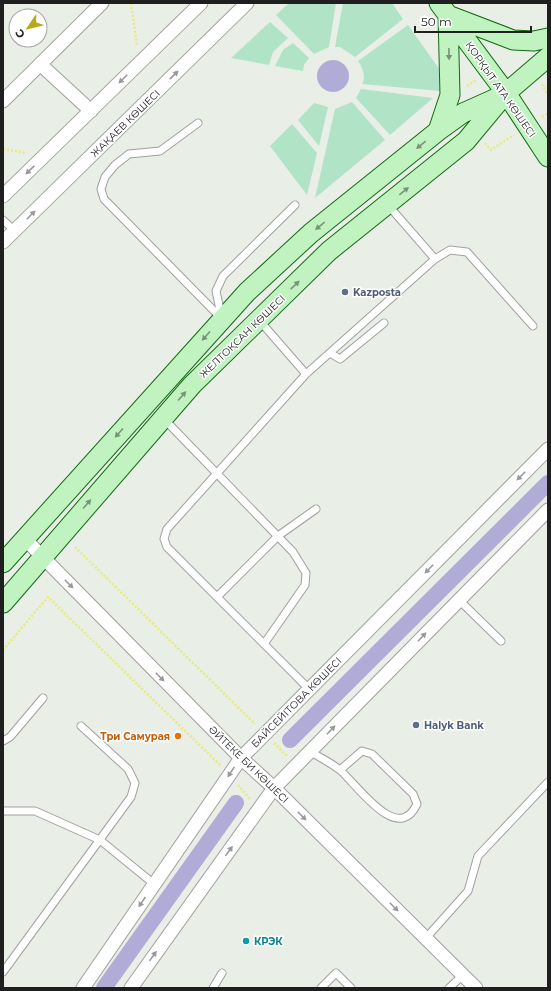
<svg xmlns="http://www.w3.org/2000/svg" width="551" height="991" font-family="Montserrat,sans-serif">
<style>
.grass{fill:#b1e3c7}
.water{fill:#b1abd7}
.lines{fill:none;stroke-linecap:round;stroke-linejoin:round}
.canal{stroke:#b1abd7;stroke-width:16}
.lane-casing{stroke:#a0a0a0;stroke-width:9}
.street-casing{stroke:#a0a0a0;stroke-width:15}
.secondary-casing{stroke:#116a13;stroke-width:21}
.path{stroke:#e8eb7b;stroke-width:2.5;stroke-dasharray:2 2;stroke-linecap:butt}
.lane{stroke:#fff;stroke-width:7}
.street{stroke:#fff;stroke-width:13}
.secondary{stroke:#c1f3c0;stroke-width:19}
.oneway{fill:#789478}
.oneway2{fill:#9a9a9a}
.service-dot{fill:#5c6f8a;stroke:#fff;stroke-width:1.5}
.food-dot{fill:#e8710a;stroke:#fff;stroke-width:1.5}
.culture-dot{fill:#0f9aa8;stroke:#fff;stroke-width:1.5}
.labels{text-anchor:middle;stroke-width:3;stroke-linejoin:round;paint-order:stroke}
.street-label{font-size:10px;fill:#1f1f1f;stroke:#fff}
.service-label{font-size:10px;font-weight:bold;fill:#4e5e75;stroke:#fff;text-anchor:start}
.food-label{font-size:10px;font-weight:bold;fill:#c56008;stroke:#fff;text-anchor:end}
.culture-label{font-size:10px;font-weight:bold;fill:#0d838f;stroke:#fff;text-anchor:start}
</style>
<rect width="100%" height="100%" fill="#e9eee6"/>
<!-- grass -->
<path class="grass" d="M289,3H336L329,47L314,54L276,15Z
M343,3H392L403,19L355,57L340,47H335Z
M270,22L288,38L273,52L269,65L231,58Z
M408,25L440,70V91L362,84C366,77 363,68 358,61Z
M293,43L309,58L304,65L303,71L275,66L283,50Z
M361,89L433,98L390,135L356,98Z
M352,102L385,140L315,198L335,109Z
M314,103L328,107L319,146L298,120Z
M292,124L317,153L307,195L270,146Z"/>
<!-- water -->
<path class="water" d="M317 76a16 16 0 1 1 32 0a16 16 0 1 1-32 0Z"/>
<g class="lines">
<!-- canal -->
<path class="canal" d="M290,740L548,483
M104,988L236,803"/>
<!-- lane casing -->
<g class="lane-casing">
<path id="lane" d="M198,123L160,151L129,154L115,165L105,177L101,189L104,199L222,319L216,291L223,276L295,205
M388,205L435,259
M3,220L15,231
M259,320L306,374
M330,353L340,359L384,323
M164,419L293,552L306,573L305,585L264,644
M217,597L278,536L316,509
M459,600L501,641
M309,689L167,547L164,539L167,529L306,374L435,259L450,250L467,252L533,326
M3,741L10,737L43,698
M310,751C320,758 332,763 341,771C358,786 398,845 417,804L413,794L372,754L362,751L340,770
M3,811H35L100,840L154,884
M426,938L468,891L478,856L548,782
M3,972L131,797L135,783L128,769L81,726
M213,988L222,973
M321,988L336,973L351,988
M449,988L463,975"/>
</g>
<!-- street casing -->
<g class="street-casing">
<path id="street" d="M40,64L91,111
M3,101L102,3
M3,196L201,3
M3,242L247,3
M24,538L241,758L274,788L476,988
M83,988L241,758L548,449
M131,988L274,788L548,510"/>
</g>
<!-- secondary casing -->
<g class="secondary-casing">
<path id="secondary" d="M439,3L506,93L548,157
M438,131L450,95L448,15L513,40L534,41L548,38
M3,563L247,292L311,233L438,131L463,113L501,96
M3,603L192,385L329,251L466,141L506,93L548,57"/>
</g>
<!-- path -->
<path class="path" d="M131,3L137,46
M542,84L548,95
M467,86L476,80
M542,117L548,113
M485,143L491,150L514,135
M3,149L26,153
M75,547L255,724
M3,650L48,597L220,765
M274,743L288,757
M238,785L250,799"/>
<!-- lane -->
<use href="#lane" class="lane"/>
<!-- street -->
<use href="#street" class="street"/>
<!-- secondary -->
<use href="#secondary" class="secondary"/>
</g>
<!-- one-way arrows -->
<defs><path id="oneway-solid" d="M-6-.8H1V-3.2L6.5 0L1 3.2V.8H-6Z"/></defs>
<g class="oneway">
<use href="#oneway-solid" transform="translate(449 54) rotate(89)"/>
<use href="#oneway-solid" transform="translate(421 145) rotate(141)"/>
<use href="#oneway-solid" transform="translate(404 191) rotate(-39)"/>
<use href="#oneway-solid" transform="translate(320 226) rotate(141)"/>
<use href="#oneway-solid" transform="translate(295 285) rotate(-44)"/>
<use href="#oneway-solid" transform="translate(206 336) rotate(132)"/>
<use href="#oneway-solid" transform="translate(182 396) rotate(-49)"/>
<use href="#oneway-solid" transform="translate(119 433) rotate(132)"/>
<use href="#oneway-solid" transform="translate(87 504) rotate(-49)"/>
</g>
<g class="oneway2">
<use href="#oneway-solid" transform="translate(174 75) rotate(-44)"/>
<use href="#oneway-solid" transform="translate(123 79) rotate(135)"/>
<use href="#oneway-solid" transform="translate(30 170) rotate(136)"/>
<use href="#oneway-solid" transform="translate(31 215) rotate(-45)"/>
<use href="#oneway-solid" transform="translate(521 476) rotate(135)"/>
<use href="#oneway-solid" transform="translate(429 569) rotate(135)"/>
<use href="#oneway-solid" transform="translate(69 584) rotate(45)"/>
<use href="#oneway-solid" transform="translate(422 637) rotate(-46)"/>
<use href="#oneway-solid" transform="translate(160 677) rotate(45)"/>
<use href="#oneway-solid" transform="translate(331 730) rotate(-46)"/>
<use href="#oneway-solid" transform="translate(231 772) rotate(124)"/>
<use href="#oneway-solid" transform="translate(302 816) rotate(45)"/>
<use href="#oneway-solid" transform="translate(229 851) rotate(-54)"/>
<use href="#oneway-solid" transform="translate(142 902) rotate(124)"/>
<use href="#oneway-solid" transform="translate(394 907) rotate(45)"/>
<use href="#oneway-solid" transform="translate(153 956) rotate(-54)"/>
</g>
<!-- markers -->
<g class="service-dot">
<circle cx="345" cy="292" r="4"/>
<circle cx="416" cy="725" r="4"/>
</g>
<circle class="food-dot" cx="178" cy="736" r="4"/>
<circle class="culture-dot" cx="246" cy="941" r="4"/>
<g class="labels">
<!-- street labels -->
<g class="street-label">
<text transform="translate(501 89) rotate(55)" y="4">ҚОРҚЫТ АТА КӨШЕСІ</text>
<text transform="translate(125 123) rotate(-44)" y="4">ЖАҚАЕВ КӨШЕСІ</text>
<text transform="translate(242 336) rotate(-44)" y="4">ЖЕЛТОҚСАН КӨШЕСІ</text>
<text transform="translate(296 702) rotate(-45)" y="4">БАЙСЕЙІТОВА КӨШЕСІ</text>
<text transform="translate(249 764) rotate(44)" y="4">ӘЙТЕКЕ БИ КӨШЕСІ</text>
</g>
<!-- service labels -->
<g class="service-label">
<text x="353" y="296">Kazposta</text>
<text x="424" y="729">Halyk Bank</text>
</g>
<!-- food labels -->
<g class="food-label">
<text x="170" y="740">Три Самурая</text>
</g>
<!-- culture labels -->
<g class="culture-label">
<text x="254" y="945">КРЭК</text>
</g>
</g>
<!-- border -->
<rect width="551" height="991" fill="none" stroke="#1f1f1f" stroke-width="8"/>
<!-- north arrow -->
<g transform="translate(28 28) rotate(235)"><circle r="19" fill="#ffffff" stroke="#a5a5a5"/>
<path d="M0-3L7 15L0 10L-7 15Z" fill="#b7aa16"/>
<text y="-6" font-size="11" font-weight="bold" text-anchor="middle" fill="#1f1f1f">С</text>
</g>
<!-- scale -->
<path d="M415 26v6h116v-6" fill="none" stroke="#1f1f1f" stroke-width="2"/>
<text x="421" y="26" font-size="12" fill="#1f1f1f" stroke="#ffffff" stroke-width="3" paint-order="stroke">50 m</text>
</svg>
